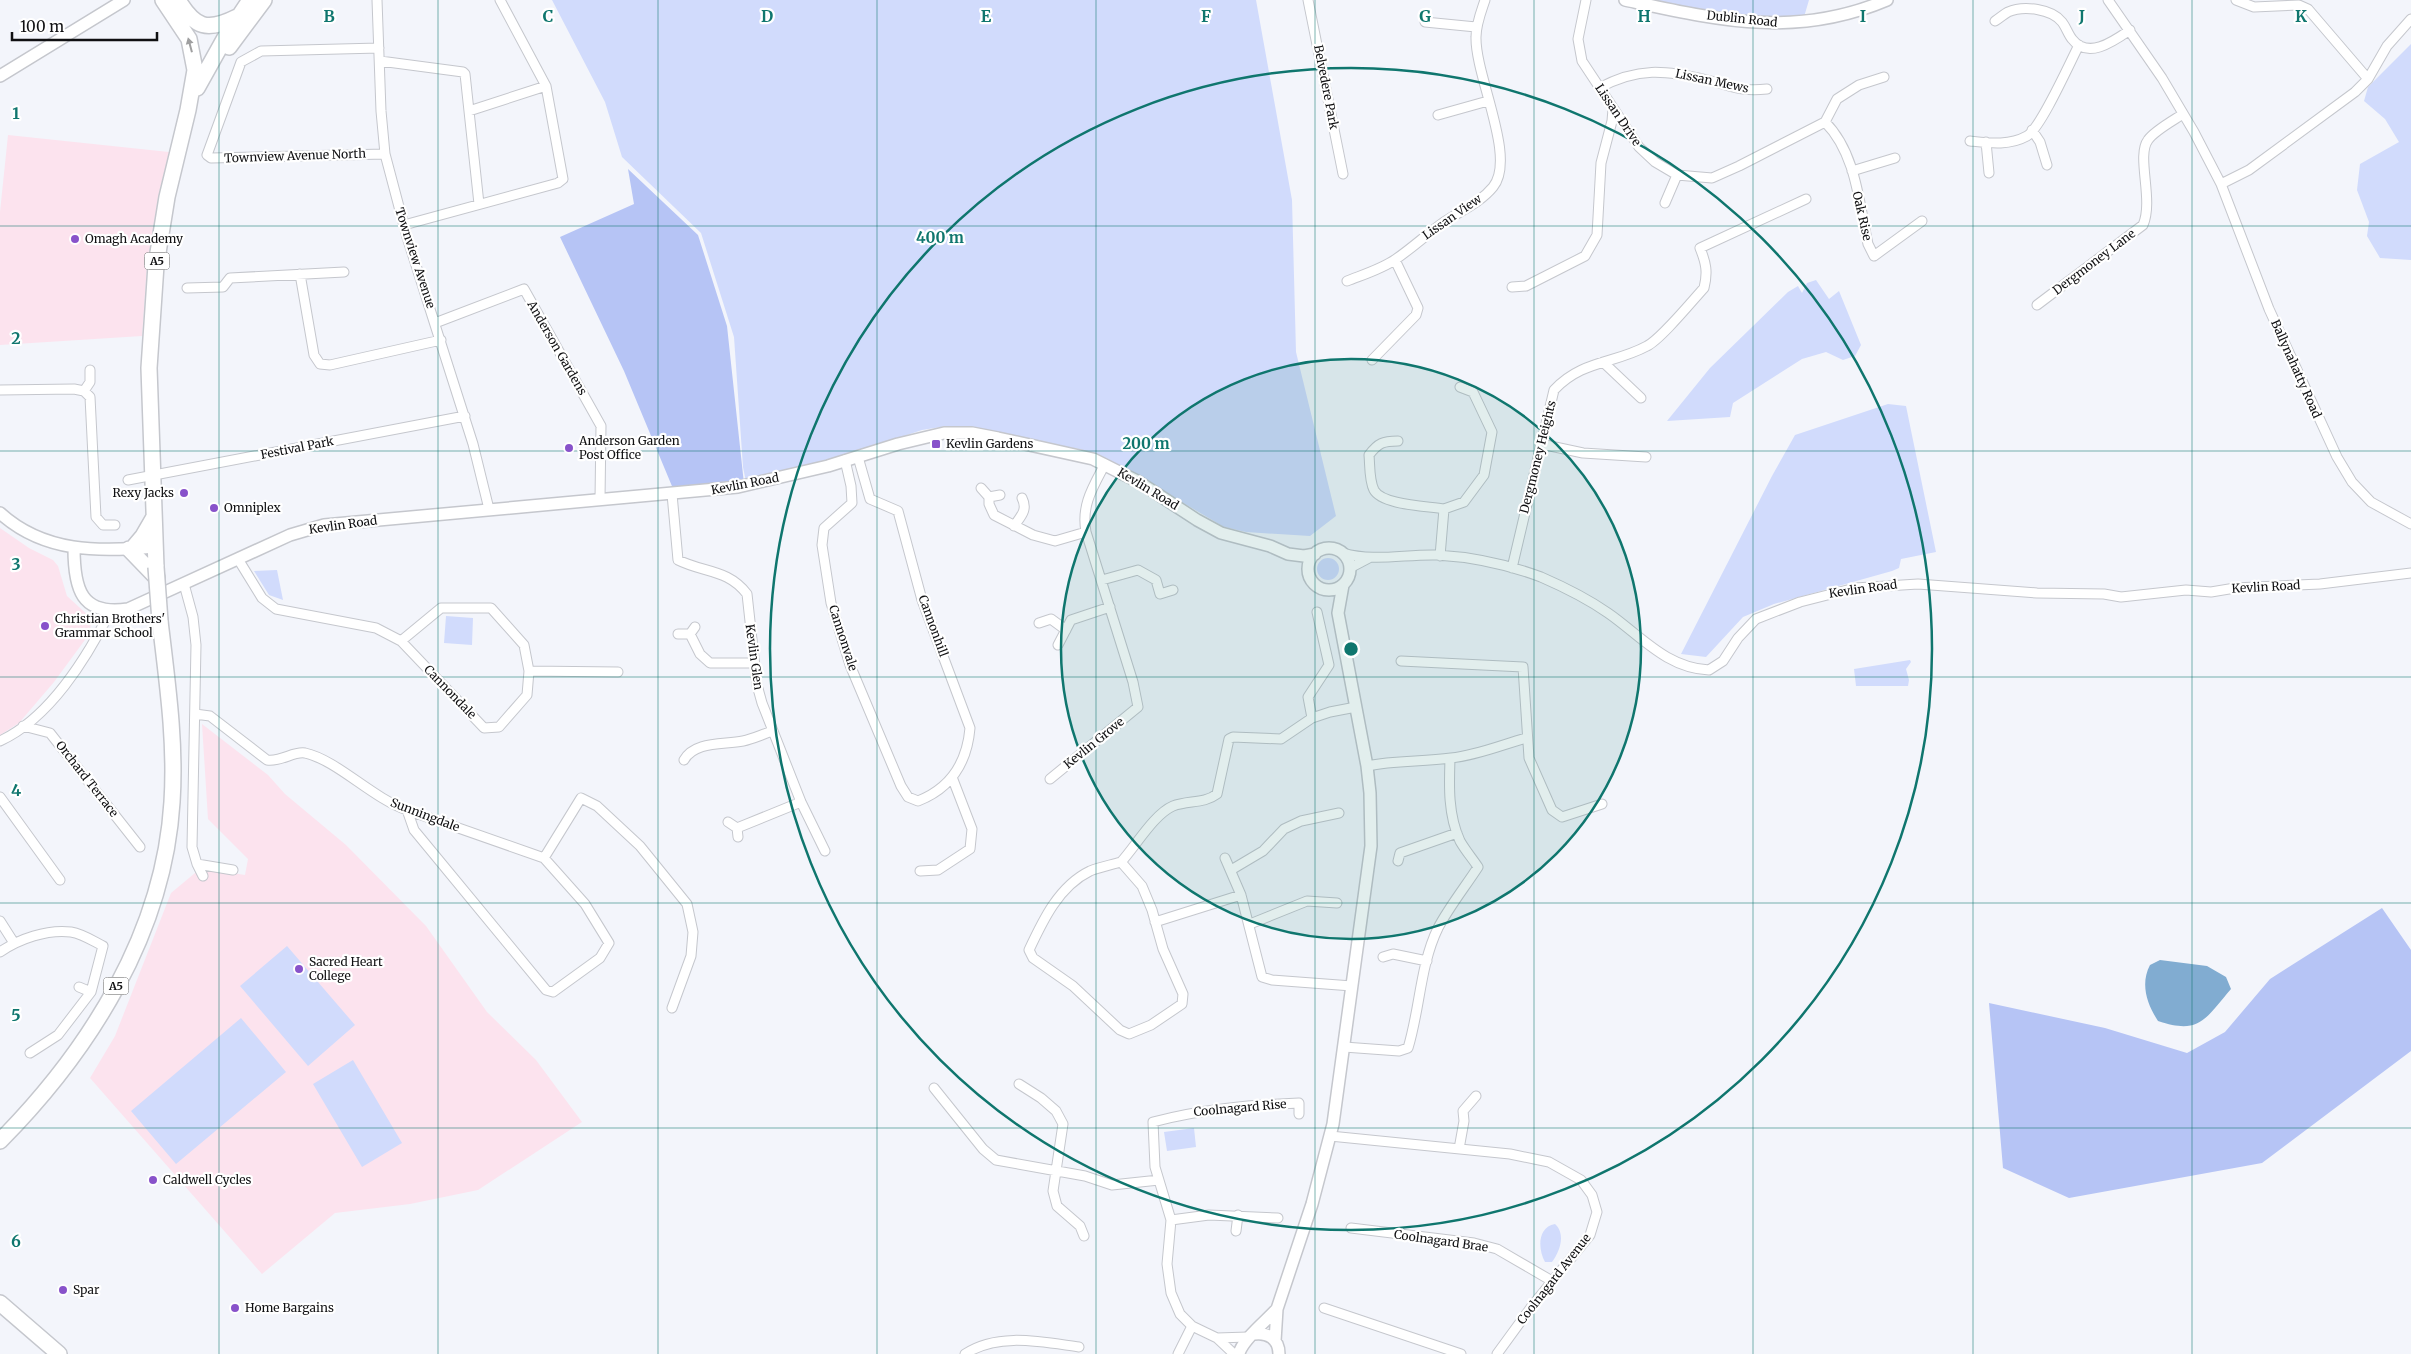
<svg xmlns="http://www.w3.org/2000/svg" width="2411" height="1354" font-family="Merriweather,serif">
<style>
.education{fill:#fce3ee}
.green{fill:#d1dbfc}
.forest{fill:#b6c4f5}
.water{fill:#81acd1}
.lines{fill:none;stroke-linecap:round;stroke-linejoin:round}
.street-casing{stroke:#c5c7cd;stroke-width:11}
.secondary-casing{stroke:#c5c7cd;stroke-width:14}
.highway-casing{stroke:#c5c7cd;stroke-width:18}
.street{stroke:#fff;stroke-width:9}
.secondary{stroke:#fff;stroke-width:11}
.highway{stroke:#fff;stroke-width:15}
.highway-bridge-casing{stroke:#c5c7cd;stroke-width:18;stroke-linecap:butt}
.highway-bridge{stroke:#fff;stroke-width:15}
.oneway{fill:#9f9fa0}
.grid{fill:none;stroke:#0f766e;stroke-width:1;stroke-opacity:0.55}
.ring{fill:none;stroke:#0f766e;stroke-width:2.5}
.poi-dot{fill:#8852ca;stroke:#fff;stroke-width:2}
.labels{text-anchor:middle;stroke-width:4.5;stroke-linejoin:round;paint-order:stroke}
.shield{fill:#fff;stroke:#585859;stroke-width:1}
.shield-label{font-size:11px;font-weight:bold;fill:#101012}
.street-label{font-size:12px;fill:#101012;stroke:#fff}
.poi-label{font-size:12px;fill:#101012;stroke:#fff;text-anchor:start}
.grid-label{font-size:16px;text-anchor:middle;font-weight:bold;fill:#0f766e;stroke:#fff;stroke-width:4.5;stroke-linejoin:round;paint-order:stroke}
.centre{fill:#0f766e;stroke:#fff;stroke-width:2.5}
.ring-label{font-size:15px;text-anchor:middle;font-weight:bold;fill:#0f766e;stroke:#fff;stroke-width:4.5;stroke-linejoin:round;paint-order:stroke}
</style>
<rect width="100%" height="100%" fill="#f3f5fb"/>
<!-- education -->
<path class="education" d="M8,135L169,152L158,197L147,265L142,336L0,345V212Z
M0,528L29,548L53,560L58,566L67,596L91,618L90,633L54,682L19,723L0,735Z
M202,724L268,775L285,794L346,845L426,926L487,1012L536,1060L582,1122L478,1190L410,1204L335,1213L262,1274L90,1078L115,1036L171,893L201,868L245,875L248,859L208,819Z"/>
<!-- green -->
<path class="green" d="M552,0H1256L1292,200L1296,352L1336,516L1310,536L1246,532L1224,527L1124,468L1099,456L1079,449L947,426L922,430L856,452L746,482L743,467L734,337L701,233L622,157L605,102Z
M1645,0H1809L1804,17C1750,20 1698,10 1645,0Z
M2411,44V260L2380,258L2367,236L2369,222L2357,190L2360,164L2399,142L2385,119L2364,101L2368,87Z
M1816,280L1829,299L1839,291L1861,345L1855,356L1843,360L1826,352L1802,359L1733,403L1730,417L1667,421L1710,368L1788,292L1798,286L1802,293L1807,283Z
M1888,404L1906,406L1936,552L1901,559L1899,568L1892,571L1774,604L1743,617L1706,657L1681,654L1772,476L1795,435Z
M1317 569a11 11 0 1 1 22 0a11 11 0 1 1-22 0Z
M277,570L283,600L269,595L254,571Z
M446,616L473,618L472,645L444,643Z
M1910,660L1911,662L1906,669L1909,680L1908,686H1856L1854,669Z
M287,946L355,1025L308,1066L240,986Z
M241,1018L286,1072L176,1164L131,1111Z
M353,1060L402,1143L362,1167L313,1084Z
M1194,1128L1196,1147L1167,1151L1164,1132Z
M1555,1224C1566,1234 1560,1251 1552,1262H1545C1538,1250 1537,1227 1555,1224Z"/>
<!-- forest -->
<path class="forest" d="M628,169L698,235L727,326L744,484L674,491L624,371L560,237L634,204Z
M2382,908L2411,950V1051L2262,1163L2069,1198L2003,1168L1989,1003L2105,1028L2187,1053L2225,1032L2270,979Z"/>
<!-- water -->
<path class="water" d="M2160,960L2207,966L2226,977L2231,989C2205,1019 2200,1035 2158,1021C2147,1004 2140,984 2150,965Z"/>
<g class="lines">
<!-- street casing -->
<g class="street-casing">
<path id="street" d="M377,0L381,111L385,154L407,237L473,444L489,509
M1308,0L1343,174
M1586,0L1578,39L1582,61L1639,147L1655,162L1677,175L1712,178L1739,166L1825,122L1837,99L1859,85L1884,77
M2108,0L2162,78L2194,132L2221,184L2269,309L2337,457L2352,482L2371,502L2411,524
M2236,0L2254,7L2299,5L2308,9L2368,79
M1995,21C2000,18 2004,14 2008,12C2024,5 2052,9 2062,22C2066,27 2068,34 2072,39C2088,60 2114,41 2130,30
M1425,22L1476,27
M379,48L261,51L241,62L207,155L211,158L385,154
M380,61L463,72L465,74L479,204
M1599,88C1638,67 1665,70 1707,80C1733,86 1740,92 1767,89
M469,111L546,86
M1438,115L1488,101
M1825,122C1856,153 1859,203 1868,244L1874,256L1922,221
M2032,130L2040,142L2047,165
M1970,141C1989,143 2009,146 2027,136C2041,128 2070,62 2079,45
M1986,142L1989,173
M1852,171L1895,158
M2221,184L2249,170L2355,92L2368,79L2387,46L2411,19
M1665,203L1677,175
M404,225L558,183L563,179L546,86L500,0
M300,274L314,355L320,364L330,365L441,340
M1347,281C1362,275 1382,269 1396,259C1412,248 1427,234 1444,222C1460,211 1480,203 1493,187C1517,158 1475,76 1476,37C1476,24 1481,12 1485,0
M1512,287L1526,286L1585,256L1597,235L1601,163L1612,121L1613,109
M187,288L223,287L230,278L344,272
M2037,305L2143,225C2154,200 2136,156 2148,140C2154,131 2174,120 2183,114
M435,323L524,289L601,426L600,499
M1372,360L1416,315L1418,308L1395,260
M1603,362L1641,398
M0,390L74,389L84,391L90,397L96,517L103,525H115
M84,391L90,382V370
M1398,441C1383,441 1378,443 1369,455C1370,465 1369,480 1374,490C1382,505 1427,506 1444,509
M1541,444L1583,453L1646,457
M845,460L851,486L852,503L824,528L822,545L831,603L850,665L901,786L908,797L918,801C951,788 967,763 970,728L922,600L898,511L870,499L858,457
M128,480L465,416
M981,488L989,497L1000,495
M672,494L678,560C704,573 728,569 747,594L757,685L762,703L801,802L825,851
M989,497V504L994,515L1033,535L1055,541L1086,532
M1014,526C1021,516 1028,510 1022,498
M1343,553C1374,562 1405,554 1437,555C1471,557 1509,565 1541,577C1564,587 1588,599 1608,613C1640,635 1666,668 1709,670L1723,661L1738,638L1756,619L1800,602L1855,588L1918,584L2037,593L2104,594L2121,597L2186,590L2211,592L2235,588L2320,584L2411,573
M1440,556L1444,509L1464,502L1484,475L1492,432L1473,392L1460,387
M238,559L262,598L276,609L376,628L401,641L484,728L499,727L527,695L529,671L524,645L491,608H441L401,641
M1350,568L1369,558
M1512,568L1554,390C1582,360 1614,364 1647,346C1661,339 1692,301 1704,288C1708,272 1706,263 1700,248L1806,199
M1102,580L1138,570L1156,580L1160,594L1173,590
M184,584L193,617L196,645L192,847L197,864L203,876
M1039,623L1051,619L1066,630
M678,634H690L695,627
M690,634L700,654L710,663H754
M1058,645L1071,620L1110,607
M1401,661L1523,667L1529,758L1552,810L1562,817L1602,804
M529,671L618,672
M195,714L210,716L267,760C282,762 293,751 305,753C337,760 372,798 407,810L544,858L585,904L609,943L600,958L553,992L546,990L414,830L407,810
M1312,718L1308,697L1329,665L1317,612
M23,726L50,733L140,847
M0,741C50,718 86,659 110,612
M684,760C695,741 723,745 743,741C753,739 763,734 773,731
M1367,766C1395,760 1423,762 1451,758C1478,755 1501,745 1526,738
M1050,779L1138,707L1133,682L1086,532C1081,505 1093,487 1105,464
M0,797L60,880
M728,822L737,828L738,837
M737,828L801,802
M544,858L581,798L597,806L640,846L687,904L693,932L691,956L672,1008
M1225,858L1241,895L1262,977L1272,980L1352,986
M1398,861L1400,853L1457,833
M1121,862L1142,886L1152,910L1163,949L1183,994L1182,1004L1151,1025L1129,1034L1120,1030L1073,986L1033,958L1029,950C1043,920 1059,886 1090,871C1100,867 1111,865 1121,862Z
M1121,862C1135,847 1154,814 1173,806C1188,800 1204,804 1217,794L1229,739L1233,737L1281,739L1312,718L1330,712L1356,707
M197,864L233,870
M1231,870L1263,851L1284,829L1301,821L1339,813
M920,871L938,870L970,849L972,829L952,777
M0,921L14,943
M1155,922L1241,895
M1250,924L1307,901L1337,903
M0,952C19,939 47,929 71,932C83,934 93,941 103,946L91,992L58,1035L30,1053
M1383,957L1393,954L1427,961
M79,987L91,992
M1344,1047L1399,1051L1408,1048C1420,1009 1420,965 1438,928C1449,907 1465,887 1478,867C1472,858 1465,850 1460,841C1448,815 1449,786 1450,759
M1019,1084L1041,1098L1056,1111L1063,1124L1053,1191L1057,1206L1080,1226L1084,1236
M934,1088L983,1149L996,1160L1085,1176L1112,1185L1159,1180
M1330,1136L1510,1154L1549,1162L1581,1180L1592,1195L1597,1212L1590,1235L1532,1306L1497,1354
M1459,1149L1464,1121L1463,1111L1476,1096
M1171,1220L1209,1215L1278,1218
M1351,1228L1474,1243L1497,1249L1552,1281
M1236,1231L1238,1215
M1324,1308L1461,1354
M1217,1338L1248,1337
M965,1354C998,1332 1042,1342 1079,1347
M1178,1354L1192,1326
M1234,1354L1217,1338L1192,1326L1180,1314L1171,1293L1167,1264L1171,1220L1155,1167L1153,1122C1202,1109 1249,1105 1299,1103V1114"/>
</g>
<!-- secondary casing -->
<g class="secondary-casing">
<path id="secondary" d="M1625,0C1718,20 1795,39 1887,0
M0,76L124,0
M0,513C44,553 99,552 155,547
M74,548C74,589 81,616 128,609L290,535L324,525L738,487L828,466L898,444L944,433H972L998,438L1093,459L1139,482L1197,520L1221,533L1270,546L1288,554L1304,556L1315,554
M1308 569a21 21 0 1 1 42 0a21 21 0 1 1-42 0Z
M1254,1334C1268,1332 1279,1339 1279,1354
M1275,1341L1277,1309L1312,1204L1333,1124L1371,846L1370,793L1367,766L1338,613L1343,585
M1239,1354C1241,1341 1266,1321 1277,1309"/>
</g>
<!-- highway casing -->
<g class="highway-casing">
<path id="highway" d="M178,0C195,28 207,32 237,17
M229,47L264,0
M197,88L226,36L250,0
M129,549L157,578
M132,549L143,536L154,517
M156,567L149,368L156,265L167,197L188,110L195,70L189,39L163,0
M0,1141C90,1050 164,933 172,802C176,741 167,681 160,621
M0,1303L59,1354"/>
</g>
<!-- street -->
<use href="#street" class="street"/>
<!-- secondary -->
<use href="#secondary" class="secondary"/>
<!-- highway -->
<use href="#highway" class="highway"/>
<!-- highway-bridge casing -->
<g class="highway-bridge-casing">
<path id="highway-bridge" d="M156,567L160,621"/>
</g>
<!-- highway-bridge -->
<use href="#highway-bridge" class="highway-bridge"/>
</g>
<!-- one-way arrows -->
<defs><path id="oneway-solid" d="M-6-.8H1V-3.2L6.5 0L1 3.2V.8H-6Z" transform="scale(1.25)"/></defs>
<use class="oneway" href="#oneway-solid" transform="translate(190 45) rotate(-105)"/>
<!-- grid -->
<path class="grid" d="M219,0V1354M438,0V1354M658,0V1354M877,0V1354M1096,0V1354M1315,0V1354M1534,0V1354M1753,0V1354M1973,0V1354M2192,0V1354M0,226H2411M0,451H2411M0,677H2411M0,903H2411M0,1128H2411"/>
<!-- distance rings -->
<circle cx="1351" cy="649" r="290" fill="#0f766e" fill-opacity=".12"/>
<g class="ring">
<circle cx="1351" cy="649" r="290"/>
<circle cx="1351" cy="649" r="581"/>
</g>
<!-- markers -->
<g class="poi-dot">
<circle cx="75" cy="239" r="5"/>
<rect x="931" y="439" width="10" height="10" rx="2.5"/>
<circle cx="569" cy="448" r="5"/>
<circle cx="184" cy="493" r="5"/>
<circle cx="214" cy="508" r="5"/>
<circle cx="45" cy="626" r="5"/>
<circle cx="299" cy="969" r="5"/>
<circle cx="153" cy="1180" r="5"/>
<circle cx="63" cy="1290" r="5"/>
<circle cx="235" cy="1308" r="5"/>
</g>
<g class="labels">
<!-- shield labels -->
<g class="shield">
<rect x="144.5" y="252.5" width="25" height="17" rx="4"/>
<rect x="103.5" y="977.5" width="25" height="17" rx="4"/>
</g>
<g class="shield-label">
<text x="157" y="265">A5</text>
<text x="116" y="990">A5</text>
</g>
<!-- street labels -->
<g class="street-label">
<text transform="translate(1742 19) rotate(6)" y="4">Dublin Road</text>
<text transform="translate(1712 81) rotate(12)" y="4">Lissan Mews</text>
<text transform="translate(1326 87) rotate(79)" y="4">Belvedere Park</text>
<text transform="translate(1618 115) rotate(56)" y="4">Lissan Drive</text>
<text transform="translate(295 156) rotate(-2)" y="4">Townview Avenue North</text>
<text transform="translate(1862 216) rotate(77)" y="4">Oak Rise</text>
<text transform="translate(1452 217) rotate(-35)" y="4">Lissan View</text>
<text transform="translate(415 258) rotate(72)" y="4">Townview Avenue</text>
<text transform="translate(2094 262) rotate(-37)" y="4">Dergmoney Lane</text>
<text transform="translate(557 348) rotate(60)" y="4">Anderson Gardens</text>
<text transform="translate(2296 369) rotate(66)" y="4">Ballynahatty Road</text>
<text transform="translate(297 448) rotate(-11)" y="4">Festival Park</text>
<text transform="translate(1538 457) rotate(-76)" y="4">Dergmoney Heights</text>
<text transform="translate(745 484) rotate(-11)" y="4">Kevlin Road</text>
<text transform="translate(1148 489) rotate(31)" y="4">Kevlin Road</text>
<text transform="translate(343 525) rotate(-8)" y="4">Kevlin Road</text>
<text transform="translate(2266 587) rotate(-3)" y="4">Kevlin Road</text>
<text transform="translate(1863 589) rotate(-8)" y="4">Kevlin Road</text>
<text transform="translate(933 626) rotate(70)" y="4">Cannonhill</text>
<text transform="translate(843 638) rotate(72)" y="4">Cannonvale</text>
<text transform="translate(754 657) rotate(82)" y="4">Kevlin Glen</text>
<text transform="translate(450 692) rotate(46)" y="4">Cannondale</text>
<text transform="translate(1094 743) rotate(-39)" y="4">Kevlin Grove</text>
<text transform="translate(87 779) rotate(52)" y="4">Orchard Terrace</text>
<text transform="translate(425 815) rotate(21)" y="4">Sunningdale</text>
<text transform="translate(1240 1108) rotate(-5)" y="4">Coolnagard Rise</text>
<text transform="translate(1441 1241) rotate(8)" y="4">Coolnagard Brae</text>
<text transform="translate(1554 1279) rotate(-52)" y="4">Coolnagard Avenue</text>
</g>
<!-- poi labels -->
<g class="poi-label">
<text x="85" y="243">Omagh Academy</text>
<text x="579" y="445">Anderson Garden<tspan x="579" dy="14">Post Office</tspan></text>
<text x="946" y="448">Kevlin Gardens</text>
<text x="174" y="497" text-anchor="end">Rexy Jacks</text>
<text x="224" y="512">Omniplex</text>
<text x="55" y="623">Christian Brothers'<tspan x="55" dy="14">Grammar School</tspan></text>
<text x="309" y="966">Sacred Heart<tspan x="309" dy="14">College</tspan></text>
<text x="163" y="1184">Caldwell Cycles</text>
<text x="73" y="1294">Spar</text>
<text x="245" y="1312">Home Bargains</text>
</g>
</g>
<g class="grid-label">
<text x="329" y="22">B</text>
<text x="548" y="22">C</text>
<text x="767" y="22">D</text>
<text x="986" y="22">E</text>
<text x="1206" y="22">F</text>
<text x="1425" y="22">G</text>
<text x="1644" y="22">H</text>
<text x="1863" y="22">I</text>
<text x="2082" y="22">J</text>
<text x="2301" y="22">K</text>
<text x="16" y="119">1</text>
<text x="16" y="344">2</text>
<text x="16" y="570">3</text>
<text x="16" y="796">4</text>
<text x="16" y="1021">5</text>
<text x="16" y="1247">6</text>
</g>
<circle cx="1351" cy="649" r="8" class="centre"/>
<g class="ring-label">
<text x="940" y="243">400 m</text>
<text x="1146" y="449">200 m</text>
</g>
<!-- scale -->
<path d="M12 32v8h145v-8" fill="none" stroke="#101012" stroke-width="2.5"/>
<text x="20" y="32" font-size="15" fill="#101012" stroke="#ffffff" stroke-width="4" paint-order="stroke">100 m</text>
</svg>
